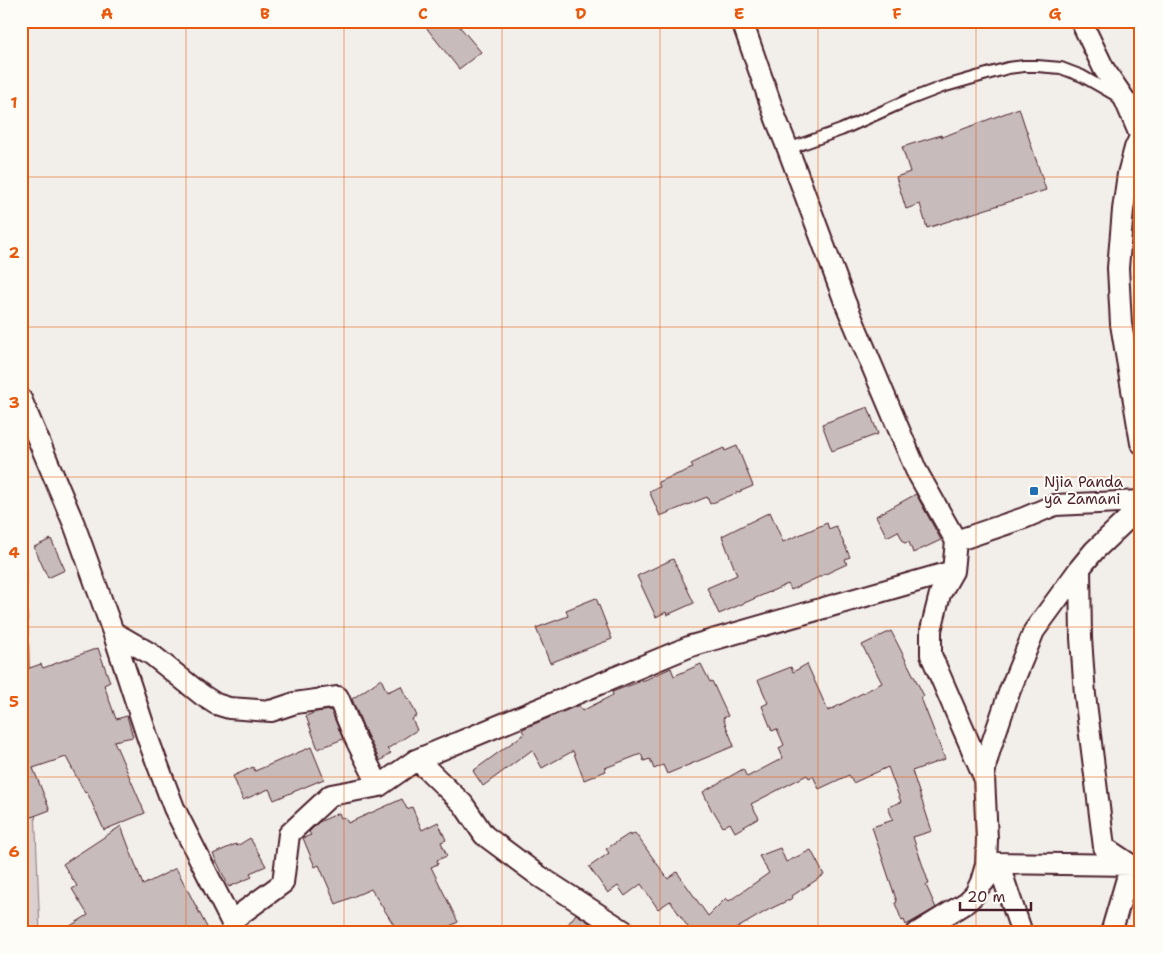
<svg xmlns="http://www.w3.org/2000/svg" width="1162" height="954" font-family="'Shantell Sans',sans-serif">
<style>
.green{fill:#d9d0cf;stroke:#92787d}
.building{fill:#c8bbbb;stroke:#4a1f2b}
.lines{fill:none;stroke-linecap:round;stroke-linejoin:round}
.lane-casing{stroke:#4a1f2b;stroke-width:14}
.street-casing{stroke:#4a1f2b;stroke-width:24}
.lane{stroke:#fdfcf7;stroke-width:10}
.street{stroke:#fdfcf7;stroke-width:20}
.grid{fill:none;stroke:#e8590c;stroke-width:1;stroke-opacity:0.55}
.poi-dot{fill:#1f6fb2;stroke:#fdfcf7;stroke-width:2}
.labels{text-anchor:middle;stroke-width:4;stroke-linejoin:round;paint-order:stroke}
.poi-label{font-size:15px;fill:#4a1f2b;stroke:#fdfcf7;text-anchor:start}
.neatline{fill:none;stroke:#e8590c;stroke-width:2}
.grid-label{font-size:16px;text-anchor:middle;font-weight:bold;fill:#e8590c}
</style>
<rect width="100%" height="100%" fill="#f2efeb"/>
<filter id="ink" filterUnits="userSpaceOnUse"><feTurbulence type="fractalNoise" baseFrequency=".02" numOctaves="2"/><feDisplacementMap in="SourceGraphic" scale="10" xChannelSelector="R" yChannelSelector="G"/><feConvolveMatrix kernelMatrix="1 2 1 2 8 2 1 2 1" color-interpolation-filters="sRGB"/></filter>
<g filter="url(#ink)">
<!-- green -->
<path class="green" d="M21,447L40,933H21Z"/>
<!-- building -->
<path class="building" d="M421,21H455L481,52L459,69Z
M1019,108L1046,190L927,228L920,204L906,209L896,177L910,172L902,147L941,135L942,137Z
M868,407L878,434L832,451L822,424Z
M737,446L753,486L710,504L707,497L660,516L649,491L660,487L658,482L693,468L691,464L701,459V458L724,448L725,451Z
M916,494L941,540L913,553L909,542L904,543L898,531L887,537L876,516Z
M770,512L783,542L827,523L829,529L836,526L850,557L845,559L847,564L791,590L788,584L719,614L707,588L737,575L722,536Z
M51,539L65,570L48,578L34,547Z
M673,559L694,603L667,615L666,612L656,617L637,576Z
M596,598L612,639L550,663L536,628L568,616L566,610Z
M891,631L924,696L921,698L945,759L912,771L932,831L913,837L929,884L926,885L936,908L906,925L904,920L902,921L895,903L897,902L872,827L893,820L888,807L901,802L888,767L853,783L849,775L819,789L813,776L809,778L807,775L751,804L759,818L735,832L730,823L723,827L713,810L712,811L703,792L743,769L747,777L783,758L779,748L784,745L777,729L772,731L762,706L768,703L758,680L791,667L793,672L807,664L828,711L882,683L862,645Z
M98,648L110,682L104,685L116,719L127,716L133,737L114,741L145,813L104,830L87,792L85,793L66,757L33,768L50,810L21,821V671L41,664L43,668Z
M701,664L710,682L712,681L728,716L723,718L734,746L667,774L663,765L654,769L650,759L644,761L641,754L605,768L606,771L584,780L573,751L542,768L532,750L483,786L473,771L524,734L522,730L525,728L579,705L582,711L613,695L612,692L647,679L671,668L674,676Z
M381,679L387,692L401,686L408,700L409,699L417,716L412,719L417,730L387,749L391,753L380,761L366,733L352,699Z
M331,710L343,739L318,749L306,716L316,712Z
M311,747L324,779L274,800L269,789L243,800L233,776L253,767L255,771Z
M402,799L407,809L412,807L422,830L438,822L446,840L441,842L447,856L437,860L438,864L431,867L458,922L436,933H399L371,889L336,904L319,865L315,867L303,838L311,835L309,832L319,822L339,813L341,818L345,817L348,823Z
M121,826L143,885L176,868L210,933H59L88,915L72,889L77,886L63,864Z
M635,833L668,879L677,872L708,916L726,898L729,901L769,873L759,856L780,848L786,862L811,850L824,875L792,896L793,898L768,910L729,933H692L670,901L658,909L641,884L625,896L618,886L608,893L589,867L609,853L606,849L629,834L630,836Z
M250,838L266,866L250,873L252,877L229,887L213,854L236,844L237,846Z
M576,914L605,933H561Z"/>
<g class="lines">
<!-- lane casing -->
<g class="lane-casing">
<path id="lane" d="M788,149L841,130L908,100L942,87L1008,68L1024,66H1037L1061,68L1082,76L1117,96"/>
</g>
<!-- street casing -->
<g class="street-casing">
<path id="street" d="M742,21L776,119L788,149L845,302L916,470L956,541
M1081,21L1104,69L1125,100L1140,135
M1141,135L1135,148L1128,174L1123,210L1118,268L1121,324L1141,443
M21,399L74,524L113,632L148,739L174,808L231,921L235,933
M1080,568L1081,638L1085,695L1104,847L1131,865L1111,933
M953,571L940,594L931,630V655L984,777
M113,632L151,654L202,695L216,704L229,708L271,711L295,703L338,697L355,738L379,786
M416,760L427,769L463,804L484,835L539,876L627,933
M998,863L1022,933
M983,883L998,863L1132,865
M231,921L283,883L289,834L331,795L379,786L416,760L691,646L953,571L956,541L1024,518L1055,505L1141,501
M917,933L967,902L975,894L981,882L986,865L987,839L984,777L986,764L990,749L1010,690L1034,631L1080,568L1094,551L1137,510L1141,502"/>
</g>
<!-- lane -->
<use href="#lane" class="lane"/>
<!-- street -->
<use href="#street" class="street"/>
</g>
</g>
<!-- grid -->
<path class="grid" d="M186,21V933M344,21V933M502,21V933M660,21V933M818,21V933M976,21V933M21,177H1141M21,327H1141M21,477H1141M21,627H1141M21,777H1141"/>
<!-- markers -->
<rect class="poi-dot" x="1029" y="486" width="10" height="10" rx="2.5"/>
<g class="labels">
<!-- poi labels -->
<g class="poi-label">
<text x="1044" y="487">Njia Panda<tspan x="1044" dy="17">ya Zamani</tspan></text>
</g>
</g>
<!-- margin -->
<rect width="1162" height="954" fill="none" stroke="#fdfcf7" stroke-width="55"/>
<!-- scale -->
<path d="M960 902v8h71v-8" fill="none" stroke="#4a1f2b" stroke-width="2.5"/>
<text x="967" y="902" font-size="15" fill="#4a1f2b" stroke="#fdfcf7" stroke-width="4" paint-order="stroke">20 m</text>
<rect x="28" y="28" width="1106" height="898" class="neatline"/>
<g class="grid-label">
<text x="107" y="19">A</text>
<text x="265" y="19">B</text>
<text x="423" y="19">C</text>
<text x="581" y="19">D</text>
<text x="739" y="19">E</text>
<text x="897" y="19">F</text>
<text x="1055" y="19">G</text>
<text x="14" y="108">1</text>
<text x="14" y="258">2</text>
<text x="14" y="408">3</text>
<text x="14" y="558">4</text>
<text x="14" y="707">5</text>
<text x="14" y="857">6</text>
</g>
</svg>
